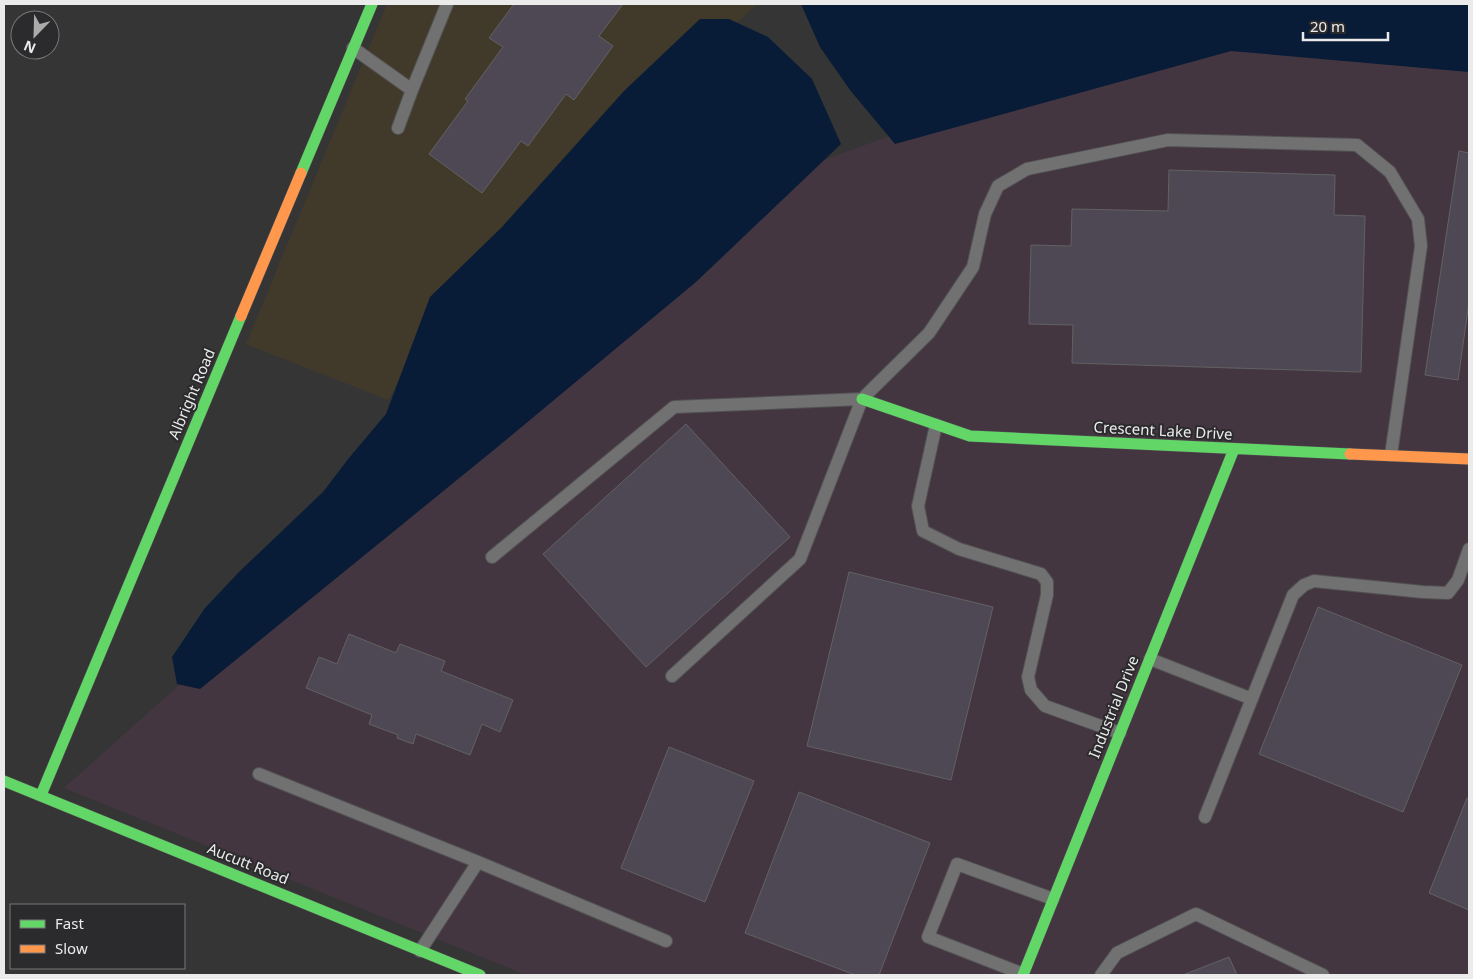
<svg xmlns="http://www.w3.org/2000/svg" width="1473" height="979" font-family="'Noto Sans',sans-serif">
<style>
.commercial{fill:#443641}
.industrial{fill:#413a2b}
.water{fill:#081b37}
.building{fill:#4e4854;stroke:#626262}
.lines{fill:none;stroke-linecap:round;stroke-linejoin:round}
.lane-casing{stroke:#525253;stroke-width:14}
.fast-casing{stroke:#525253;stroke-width:12}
.slow-casing{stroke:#525253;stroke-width:12}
.lane{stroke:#727172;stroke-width:12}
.fast{stroke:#63d668;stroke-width:11}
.slow{stroke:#ff974d;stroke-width:11}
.labels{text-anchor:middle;stroke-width:4;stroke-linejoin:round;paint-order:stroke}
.street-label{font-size:15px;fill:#ebebec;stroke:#2b2a2c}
</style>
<rect width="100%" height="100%" fill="#353535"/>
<!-- commercial -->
<path class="commercial" d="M1198,23L1469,41V975H526L64,788L433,458L816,163Z"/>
<!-- industrial -->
<path class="industrial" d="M387,4H757L464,273L388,400L246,344Z"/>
<!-- water -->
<path class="water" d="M801,4H1469V72L1231,51L895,144L850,90L820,47Z
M700,19H729L768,37L812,79L841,144L696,282L495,449L200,689L177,684L172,657L205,608L240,571L323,492L349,458L386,414L430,297L502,227L624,91Z"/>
<!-- building -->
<path class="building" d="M514,4H623L599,36L613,46L574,100L566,94L528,146L521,141L482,193L429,154L468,101L465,99L503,47L489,38Z
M1459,151L1469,153V302L1458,380L1425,375Z
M1169,170L1335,175L1334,215L1365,216L1361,372L1072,363L1073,325L1029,324L1031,245L1071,246L1072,209L1168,211Z
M686,424L790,537L646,667L543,554Z
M849,572L993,607L951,780L807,746Z
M1318,607L1462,665L1403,812L1259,754Z
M349,634L396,653L400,644L445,661L441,671L513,700L500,732L482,724L470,755L416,734L413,744L397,738L398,735L369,724L372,715L306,688L319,657L337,664Z
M669,747L754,781L705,902L621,868Z
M799,792L930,843L879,975H855L745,933Z
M1467,798L1469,799V910L1429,893Z
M1229,957L1237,975H1183Z"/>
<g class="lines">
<!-- lane casing -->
<g class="lane-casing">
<path id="lane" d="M353,48L412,90L447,4
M398,128L412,90
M936,425L918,506L923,531L959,549L1041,574L1047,582V595L1028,677L1031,690L1045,706L1120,733
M492,557L674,407L862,399
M1150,659L1252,699
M672,676L800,559L862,399L929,333L973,267L985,214L998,186L1027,169L1168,140L1357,145L1390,172L1418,219L1421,246L1391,455
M259,774L478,862
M1205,817L1293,595L1304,585L1314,581L1423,592L1448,593L1458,580L1469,549
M420,951L478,862L666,941
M1023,974L928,937L957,864L1053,899
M1101,975L1117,953L1196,914L1323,975"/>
</g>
<!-- fast casing -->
<g class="fast-casing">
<path id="fast" d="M301,173L372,4
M862,399L970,436L1350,454
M4,781L480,975
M41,795L241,316
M1023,975L1234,449"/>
</g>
<!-- slow casing -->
<g class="slow-casing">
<path id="slow" d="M241,316L301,173
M1350,454L1469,459"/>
</g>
<!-- lane -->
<use href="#lane" class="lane"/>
<!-- fast -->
<use href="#fast" class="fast"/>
<!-- slow -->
<use href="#slow" class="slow"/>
</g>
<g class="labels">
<!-- street labels -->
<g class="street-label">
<text transform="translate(192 394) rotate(-67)" y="5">Albright Road</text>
<text transform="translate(1163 431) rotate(3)" y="5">Crescent Lake Drive</text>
<text transform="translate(1114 707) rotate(-68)" y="5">Industrial Drive</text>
<text transform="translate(248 864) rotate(22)" y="5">Aucutt Road</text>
</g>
</g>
<!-- border -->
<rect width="1473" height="979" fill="none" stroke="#ebebec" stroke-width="10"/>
<!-- legend -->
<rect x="10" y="904" width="175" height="65" fill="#2b2a2c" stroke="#787779"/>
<rect x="20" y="920" width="25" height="8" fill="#63d668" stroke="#787779"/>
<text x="55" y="929" font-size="15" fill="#ebebec">Fast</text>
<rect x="20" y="945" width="25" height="8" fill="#ff974d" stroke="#787779"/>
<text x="55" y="954" font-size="15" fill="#ebebec">Slow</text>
<!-- north arrow -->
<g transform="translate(35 35) rotate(203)"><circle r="24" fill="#2b2a2c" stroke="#787779"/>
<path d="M0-4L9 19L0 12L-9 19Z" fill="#ababac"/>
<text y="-8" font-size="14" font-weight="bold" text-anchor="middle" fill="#ebebec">N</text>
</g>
<!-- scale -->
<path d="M1303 32v8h85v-8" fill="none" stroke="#ebebec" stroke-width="2.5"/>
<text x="1310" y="32" font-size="15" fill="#ebebec" stroke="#2b2a2c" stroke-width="4" paint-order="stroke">20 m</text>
</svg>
